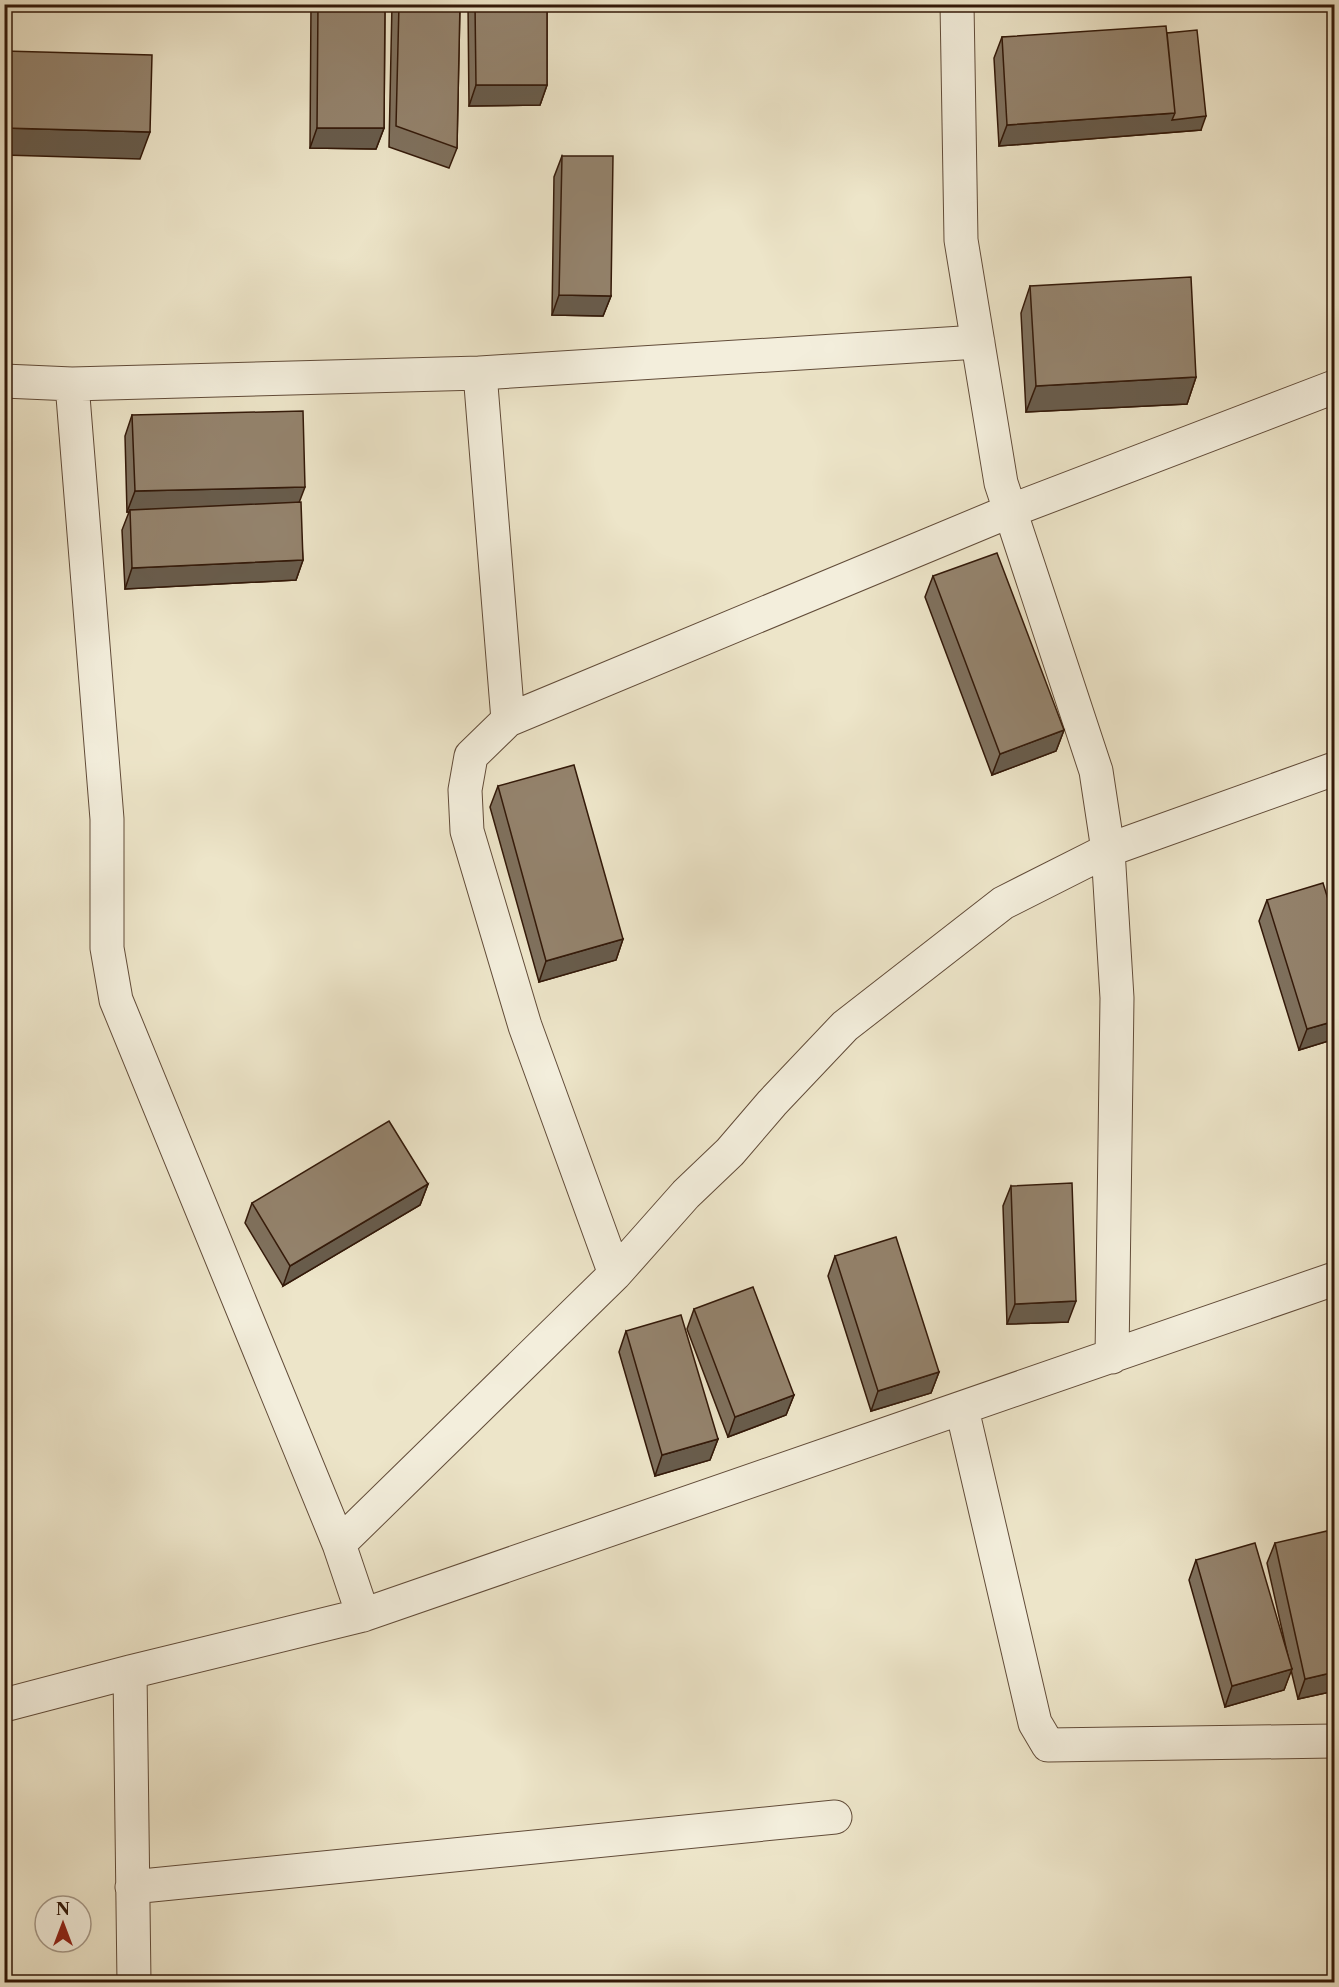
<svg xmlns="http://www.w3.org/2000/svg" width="1339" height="1987" font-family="'Libre Caslon Text',serif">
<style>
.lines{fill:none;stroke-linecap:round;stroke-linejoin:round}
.minor-casing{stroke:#624c39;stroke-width:35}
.minor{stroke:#f3eedc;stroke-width:33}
.wall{fill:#7f715e;stroke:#331909;stroke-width:1.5}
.shaded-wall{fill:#685c4c;stroke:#331909;stroke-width:1.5}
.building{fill:#94836d;stroke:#331909;stroke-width:1.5}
</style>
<rect width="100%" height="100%" fill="#ede5c9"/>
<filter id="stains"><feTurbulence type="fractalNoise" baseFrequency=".00333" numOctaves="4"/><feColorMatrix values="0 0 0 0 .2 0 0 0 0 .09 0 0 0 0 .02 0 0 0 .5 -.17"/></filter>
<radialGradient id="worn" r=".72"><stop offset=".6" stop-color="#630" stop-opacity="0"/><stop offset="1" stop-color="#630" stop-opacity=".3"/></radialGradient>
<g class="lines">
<!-- minor casing -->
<g class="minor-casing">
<path id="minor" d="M957,4L961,240L1001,483L1096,771L1108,850L1117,998L1112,1357
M480,373L508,720
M4,381L72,384L480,373L978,342
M72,384L107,819V948L116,1000L339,1544L363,1615
M615,1274L525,1026L467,831L465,790L471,756L508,720L1010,511L1334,387
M962,1409L1035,1723L1048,1745L1334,1741
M339,1544L615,1274L686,1194L730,1152L772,1103L845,1026L1003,903L1108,850L1334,769
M130,1672L134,1982
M4,1705L130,1672L363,1615L1334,1279
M132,1887L835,1817"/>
</g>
<!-- minor -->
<use href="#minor" class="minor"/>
</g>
<!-- wall -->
<path class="wall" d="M311,4H385L384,128L376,149L310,148Z
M392,4H460L457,148L449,168L389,147Z
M468,4H547V85L540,105L469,106Z
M1167,33L1201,130L999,146L994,58L1002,37Z
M562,156L611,296L603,316L552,315L554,177Z
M1030,286L1196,377L1187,404L1026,412L1021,313Z
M132,415L299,502L303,560L296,580L125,589L122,530L129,512H127L125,436Z
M933,576L1064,730L1056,751L992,775L925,597Z
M498,786L623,939L616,960L539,982L490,807Z
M1267,900L1335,922V1039L1299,1050L1259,921Z
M428,1184L420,1205L283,1286L245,1223L252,1203Z
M1011,1186L1068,1322L1007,1324L1003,1206Z
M835,1256L939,1372L931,1393L871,1411L828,1276Z
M694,1309L794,1395L786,1415L728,1437L687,1329Z
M626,1331L718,1439L710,1460L655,1476L619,1352Z
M1275,1543L1335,1564V1691L1298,1699L1291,1670L1284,1690L1225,1707L1189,1580L1196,1560L1289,1661L1267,1563Z"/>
<!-- shaded-wall -->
<path class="shaded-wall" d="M476,85H547L540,105L469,106Z
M1175,113L1206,116L1201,130L999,146L1007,125Z
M4,128L150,132L140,159L4,155Z
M317,128H384L376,149L310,148Z
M559,295L611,296L603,316L552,315Z
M1196,377L1187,404L1026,412L1036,386Z
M305,487L297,508L130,510L129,512H127L135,491Z
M303,560L296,580L125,589L132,568Z
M1064,730L1056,751L992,775L1000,754Z
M623,939L616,960L539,982L546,961Z
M1335,1021V1039L1299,1050L1307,1029Z
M428,1184L420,1205L283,1286L290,1266Z
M1076,1301L1068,1322L1007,1324L1015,1304Z
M939,1372L931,1393L871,1411L878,1391Z
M794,1395L786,1415L728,1437L735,1417Z
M718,1439L710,1460L655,1476L662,1455Z
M1292,1669L1284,1690L1225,1707L1232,1686Z
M1335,1672V1691L1298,1699L1305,1679Z"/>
<!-- building -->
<path class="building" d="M318,4H385L384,128H317Z
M399,4H460L457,148L396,126Z
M475,4H547V85H476Z
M1166,26L1175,113L1007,125L1002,37Z
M1197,30L1206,116L1172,120L1175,113L1167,33Z
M4,51L152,55L150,132L4,128Z
M562,156H613L611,296L559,295Z
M1191,277L1196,377L1036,386L1030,286Z
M303,411L305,487L135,491L132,415Z
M301,502L303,560L132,568L130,510Z
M997,553L1064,730L1000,754L933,576Z
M574,765L623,939L546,961L498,786Z
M1323,883L1335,922V1021L1307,1029L1267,900Z
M389,1121L428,1184L290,1266L252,1203Z
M1072,1183L1076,1301L1015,1304L1011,1186Z
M896,1237L939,1372L878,1391L835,1256Z
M753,1287L794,1395L735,1417L694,1309Z
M681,1315L718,1439L662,1455L626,1331Z
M1327,1531L1335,1564V1672L1305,1679L1275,1543Z
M1255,1543L1292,1669L1232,1686L1196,1560Z"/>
<!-- margin -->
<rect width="1339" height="1987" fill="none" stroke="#ede5c9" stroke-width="24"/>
<rect x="6" y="6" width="1327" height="1975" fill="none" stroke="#331909" stroke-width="3"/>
<rect x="12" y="12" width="1315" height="1963" fill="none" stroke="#331909" stroke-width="1.5"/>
<!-- north arrow -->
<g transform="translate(63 1924)"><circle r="28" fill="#f3eedc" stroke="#a69988" stroke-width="1.5"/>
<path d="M0-4.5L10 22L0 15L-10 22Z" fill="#8f2418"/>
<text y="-9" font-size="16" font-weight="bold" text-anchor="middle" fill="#331909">N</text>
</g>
<rect width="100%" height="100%" filter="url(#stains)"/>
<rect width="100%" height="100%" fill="url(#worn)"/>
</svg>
